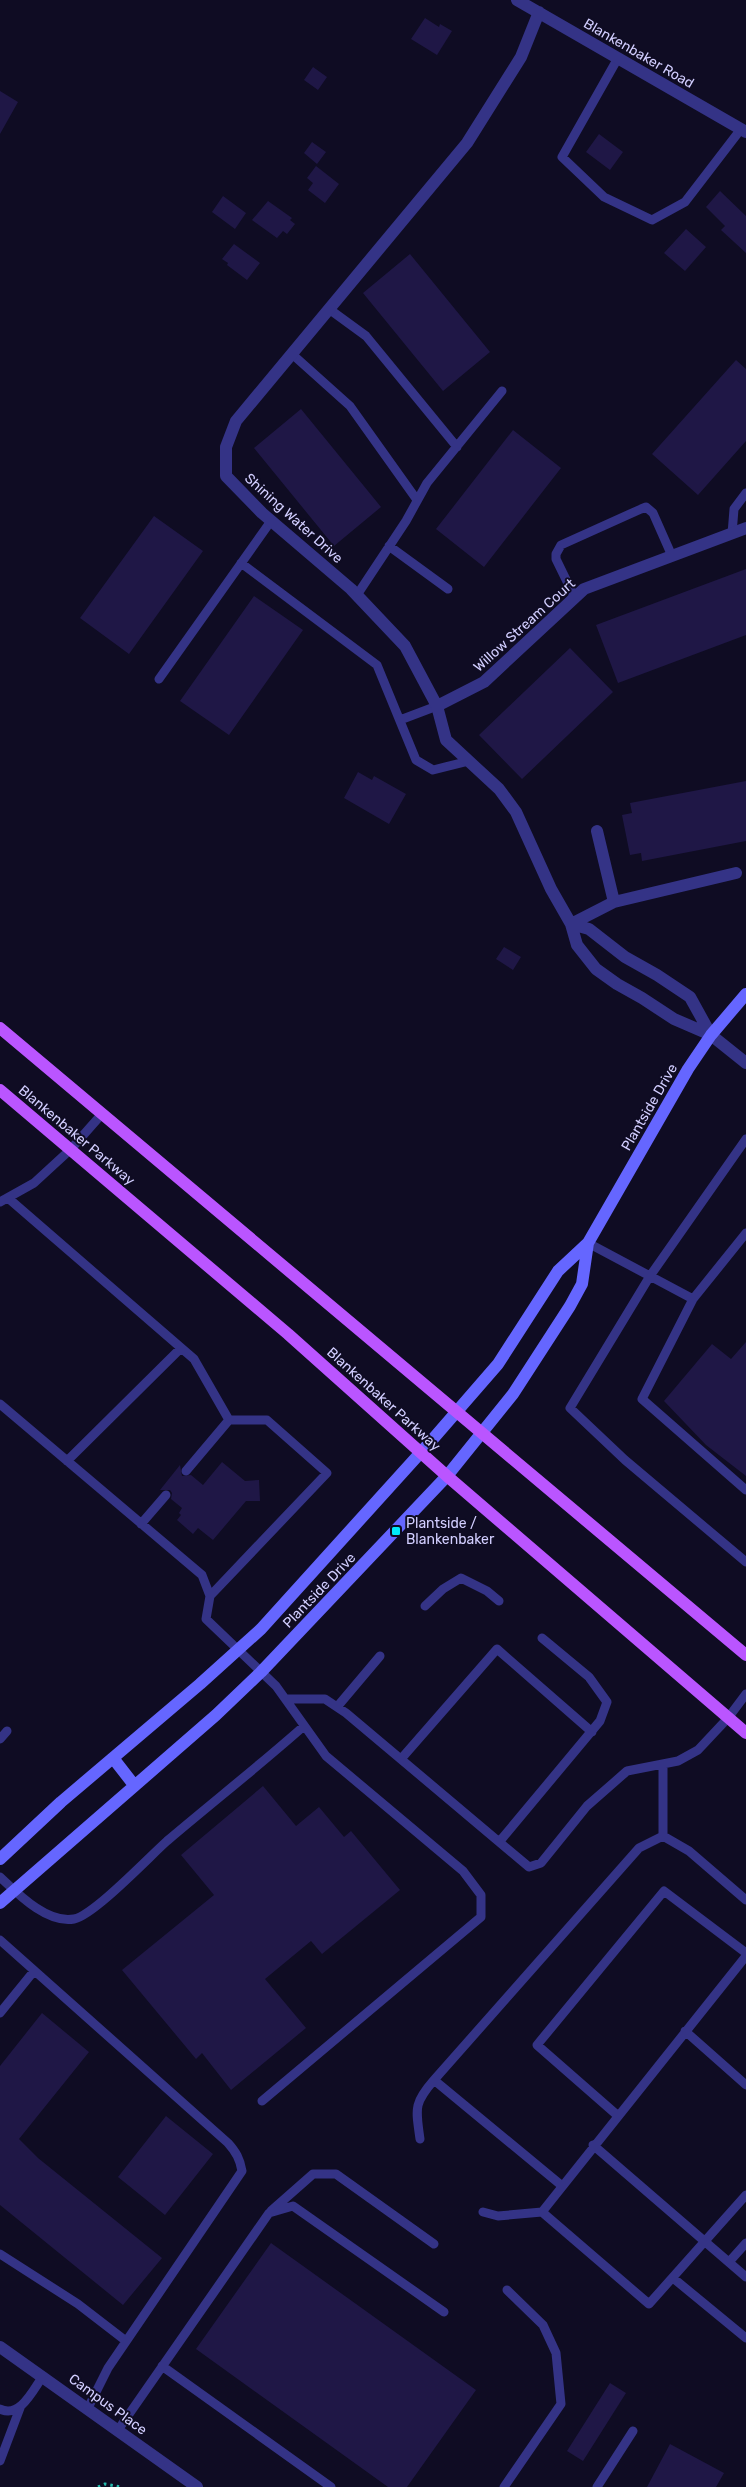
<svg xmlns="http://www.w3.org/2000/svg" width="746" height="2487" font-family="Rubik,sans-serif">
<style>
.building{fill:#1f1746}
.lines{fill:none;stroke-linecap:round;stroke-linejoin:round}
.path{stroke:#25bcae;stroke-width:3;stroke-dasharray:2.5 4;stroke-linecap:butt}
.lane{stroke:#343386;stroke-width:9}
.street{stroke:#343386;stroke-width:12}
.secondary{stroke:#6566ff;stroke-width:12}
.primary{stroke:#ba55ff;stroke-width:12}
.poi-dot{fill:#00e8f9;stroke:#0f0c23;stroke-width:2}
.labels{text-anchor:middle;stroke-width:4;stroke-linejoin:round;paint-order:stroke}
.street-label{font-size:14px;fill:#d2ceff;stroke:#0f0c23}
.poi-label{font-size:14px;fill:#d2ceff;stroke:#0f0c23;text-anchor:start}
</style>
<rect width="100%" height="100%" fill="#0f0c23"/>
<!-- building -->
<path class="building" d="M425,18L439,27L440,24L452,31L437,55L411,39Z
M313,67L327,77L318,90L304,80Z
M0,91L18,102L0,134Z
M599,134L623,152L610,170L586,152Z
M312,142L326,152L317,164L304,153Z
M316,166L339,184L325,203L308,190L313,183L307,178Z
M720,191L746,216V253L721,230L725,226L706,207Z
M223,196L246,213L235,229L212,212Z
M268,201L292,218L290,220L295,224L287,234L283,231L277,238L252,220Z
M686,229L706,247L685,271L664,253Z
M234,244L260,263L247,280L227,265L228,263L222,259Z
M410,254L490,352L443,391L363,293Z
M736,360L746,369V441L698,495L652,454Z
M301,409L381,507L334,546L254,448Z
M513,430L561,468L484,567L436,529Z
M154,516L203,551L129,654L80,618Z
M746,569V635L618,683L596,625Z
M254,596L303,630L229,735L180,701Z
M570,648L613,692L522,779L479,735Z
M358,772L372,780L374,776L406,794L389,824L344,798Z
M746,781V841L642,861L641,853L630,855L622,815L632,813L630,803Z
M504,947L521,957L513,970L496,959Z
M746,1342V1476L706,1445L664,1401L712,1344L731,1359Z
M222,1462L245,1481L259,1480L260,1501H246L213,1540L198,1528L193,1534L177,1520L181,1515L179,1513L182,1508L171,1499L172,1493L170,1490H160L180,1465L182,1476L191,1475L203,1485Z
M263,1786L296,1826L319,1807L344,1837L351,1831L400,1890L322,1954L311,1941L265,1979L306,2028L231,2090L202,2053L196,2059L122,1970L214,1895L181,1855Z
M42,2013L89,2052L19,2139L38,2158L162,2258L123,2305L0,2205V2066Z
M166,2116L213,2154L165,2215L118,2177Z
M271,2243L476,2390L407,2487H388L196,2349Z
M610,2383L626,2393L583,2461L567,2451Z
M670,2444L724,2473L716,2487H647Z"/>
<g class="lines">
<!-- path -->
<path class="path" d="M98,2487L105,2484L121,2487"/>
<!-- lane -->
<path class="lane" d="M618,58L562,157L604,197L652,220L685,202L741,129
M329,309L366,336L457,447
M292,354L350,406L417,500
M732,534L734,509L746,493
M389,546L448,589
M241,563L377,665L416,760L433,770L469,761
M357,595L406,521L427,483L502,391
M575,598L556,559V554L561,545L641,509L646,507L653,513L672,556
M159,679L271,521
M400,720L437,706
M746,1139L650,1276L570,1408L625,1460L746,1562
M8,1198L194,1359L229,1420H267L327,1473L210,1596
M0,1202L34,1183L71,1149L101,1115
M588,1243L693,1299L642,1399L746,1490
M693,1299L746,1233
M0,1404L202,1575L210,1596L206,1619L276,1686L326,1756L463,1871L481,1895V1917L262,2101
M67,1461L181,1348
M186,1471L229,1420
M141,1524L166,1495
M425,1606L443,1589L461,1578L487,1591L499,1601
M286,1699H325L346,1713L529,1867L541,1863L587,1806L627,1771L678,1761L698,1750L728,1718L746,1694
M337,1707L380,1656
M0,1739L7,1731
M401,1759L497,1649L592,1732
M663,1836L689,1851L746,1900
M500,1841L600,1721L607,1702L589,1677L542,1638
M0,1877C18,1894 47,1924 74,1919C94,1915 149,1857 167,1841C213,1802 260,1765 304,1726
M0,1940L228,2143C236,2152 240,2159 242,2171L108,2368L88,2408
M746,1956L542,2212L649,2304L746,2195
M0,2013L34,1971
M685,2031L746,2085
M617,2115L537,2045L664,1891L746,1953
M420,2139C416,2109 413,2104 434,2080
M593,2145L746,2277
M561,2185L434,2080L639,1848L663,1836V1764
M271,2211L313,2174H336L434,2244
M483,2212L498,2216L542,2212
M0,2254L78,2304L126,2341
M729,2262L746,2243
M673,2278L746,2338
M162,2366L331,2487
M0,2409C20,2419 33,2390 43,2376
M118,2430L269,2213L293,2206L444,2312
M0,2461L20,2408
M504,2487L561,2404L556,2353L543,2325L507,2290
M597,2487L633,2431"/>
<!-- street -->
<path class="street" d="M517,0L746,132
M539,12L521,57L467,143L236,421L226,447V476L262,513L351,589L405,646L437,706L446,740L499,789L516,812L551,889L571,924L577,945L596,969L617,984L642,998L674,1019L711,1035L746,1063
M437,706L484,682L584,589L746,528
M614,902L736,873
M571,924L589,929L625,957L657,975L690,997L711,1035
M571,924L614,902L597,831
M0,2347L197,2487"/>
<!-- secondary -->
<path class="secondary" d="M113,1758L134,1785
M0,1859L61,1802L200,1684L261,1629L432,1440L498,1364L558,1271L588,1243L688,1069L711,1035L746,994
M0,1903L216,1715L261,1672L447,1476L513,1394L570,1306L582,1284L588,1243"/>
<!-- primary -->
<path class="primary" d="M0,1028L746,1655
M0,1090L288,1334L447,1476L746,1733"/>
</g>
<!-- markers -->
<rect class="poi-dot" x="391" y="1526" width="10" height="10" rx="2.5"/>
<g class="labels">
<!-- street labels -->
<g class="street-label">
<text transform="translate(639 53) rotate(30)" y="5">Blankenbaker Road</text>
<text transform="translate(294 518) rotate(42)" y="5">Shining Water Drive</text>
<text transform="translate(524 625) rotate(-42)" y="5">Willow Stream Court</text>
<text transform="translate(649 1107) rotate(-60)" y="5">Plantside Drive</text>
<text transform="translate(77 1135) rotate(40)" y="5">Blankenbaker Parkway</text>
<text transform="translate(384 1399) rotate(42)" y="5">Blankenbaker Parkway</text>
<text transform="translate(319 1590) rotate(-46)" y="5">Plantside Drive</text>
<text transform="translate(108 2404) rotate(36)" y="5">Campus Place</text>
</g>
<!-- poi labels -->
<g class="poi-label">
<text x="406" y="1528">Plantside /<tspan x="406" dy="16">Blankenbaker</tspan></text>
</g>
</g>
</svg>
